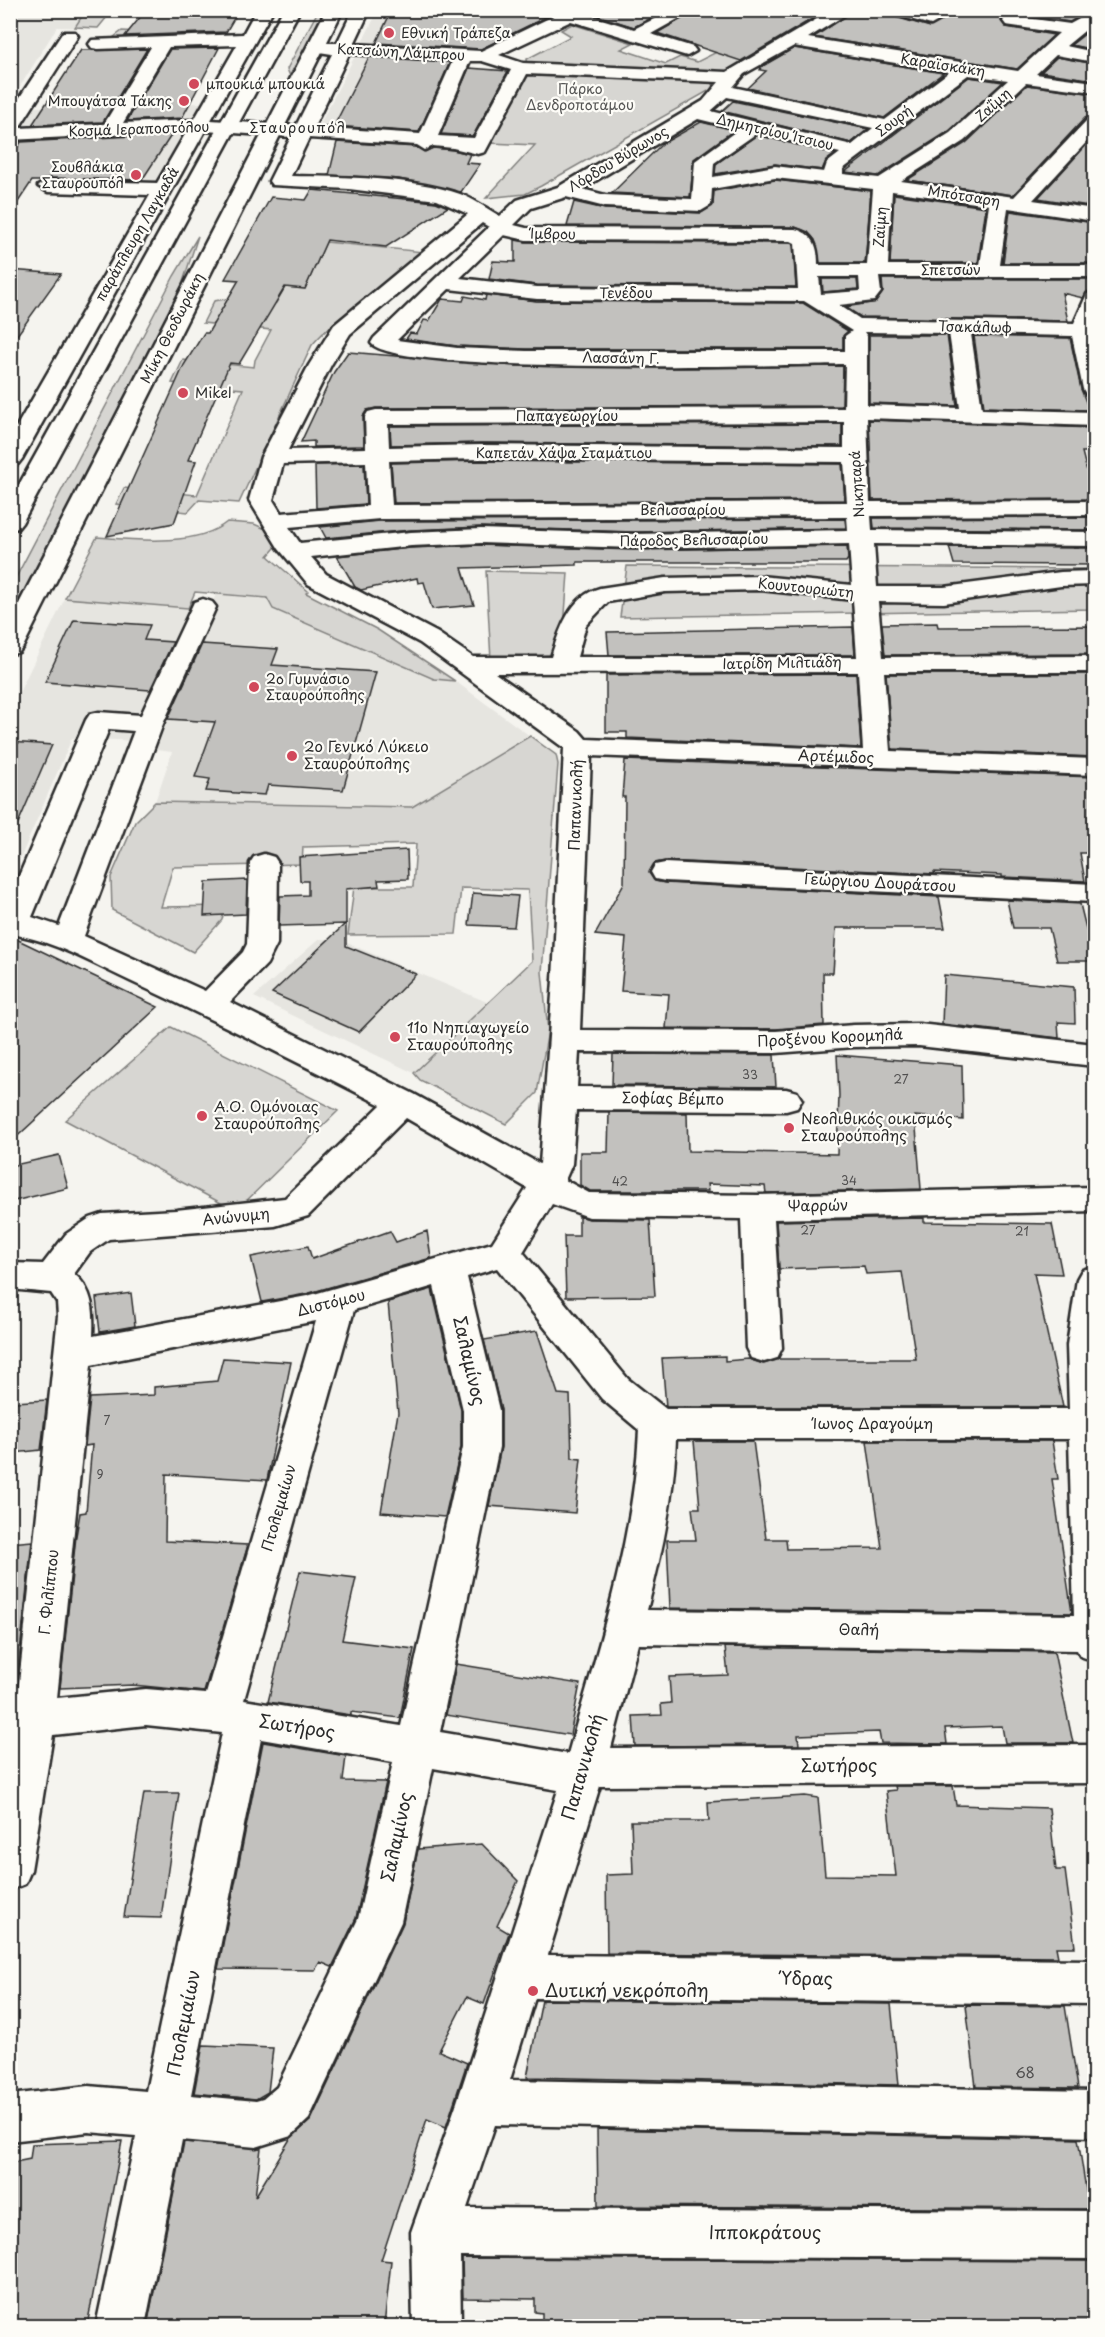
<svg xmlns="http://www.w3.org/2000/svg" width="1105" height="2337" font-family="'Playpen Sans',sans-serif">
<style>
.built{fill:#e6e5e0}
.green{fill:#d7d6d2;stroke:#81807e;stroke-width:1.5}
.building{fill:#c2c1be;stroke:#2b2b2b;stroke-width:1.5}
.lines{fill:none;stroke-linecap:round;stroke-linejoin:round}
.minor-casing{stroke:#2b2b2b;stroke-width:5}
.highway-casing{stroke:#2b2b2b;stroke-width:5}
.minor{fill:#fdfcf7;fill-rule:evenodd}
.highway{fill:#fdfcf7;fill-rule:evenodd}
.poi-dot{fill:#d1495b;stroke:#fdfcf7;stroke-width:2}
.labels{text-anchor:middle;stroke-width:4.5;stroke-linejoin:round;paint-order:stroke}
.number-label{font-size:12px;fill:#515050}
.far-poi-label{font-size:14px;fill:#2b2b2b;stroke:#fdfcf7;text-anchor:start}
.far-street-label{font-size:14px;fill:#2b2b2b;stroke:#fdfcf7}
.far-park-label{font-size:14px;fill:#565655;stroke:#fdfcf7}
.far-neighbourhood-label{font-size:14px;letter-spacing:1.5px;fill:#2b2b2b;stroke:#fdfcf7}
.poi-label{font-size:15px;fill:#2b2b2b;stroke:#fdfcf7;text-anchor:start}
.street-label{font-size:15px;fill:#2b2b2b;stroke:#fdfcf7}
.near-number-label{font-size:15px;fill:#515050}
.near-street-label{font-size:18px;fill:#2b2b2b;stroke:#fdfcf7}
.near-poi-label{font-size:18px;fill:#2b2b2b;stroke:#fdfcf7;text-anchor:start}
</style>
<rect width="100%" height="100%" fill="#f5f4ef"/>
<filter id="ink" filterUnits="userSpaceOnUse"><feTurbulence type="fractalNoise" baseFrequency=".0167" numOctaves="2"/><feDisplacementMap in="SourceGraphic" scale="12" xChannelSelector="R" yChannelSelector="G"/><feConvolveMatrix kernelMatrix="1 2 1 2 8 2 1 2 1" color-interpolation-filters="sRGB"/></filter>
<g filter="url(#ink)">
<!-- built -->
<path class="built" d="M11,11H112L98,28L57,27L11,101Z
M378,11H416L359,128L319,126Z
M204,103L155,185L11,181V143L34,107Z
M216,594L267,599L273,609L434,679L455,681L530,736L412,807L155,802L172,752L156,750Z
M65,598L188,608L137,741L72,738L11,880V709Z
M319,939L340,940L487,1002L414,1073L254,997Z"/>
<!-- green -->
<path class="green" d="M86,10H112V11L98,28L75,27Z
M172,11H212L201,28L227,30L226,33L110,40L122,31L162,33Z
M318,11H328L297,70L290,76L287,69Z
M798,11H832L719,75L710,90L541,186L525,194L486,198L535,145L490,143L528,71L527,59L571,36L561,30L572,24L633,43L621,49L666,64L680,57L697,62Z
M198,236L182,285L30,582L11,612V587L174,276Z
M326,242L424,252C394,292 343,307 312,345L239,503L199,500L188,512L116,504L124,488L197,495L243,389L172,383L183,360L254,367L255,360L271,330L203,323L214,301L226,299L276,303L285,287L305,289Z
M227,522L254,524L263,528L272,527L281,541L268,556L308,591L306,593L378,630L455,681L434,679L273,609L267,598L195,592L188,608L65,598L97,537C134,540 197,547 227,522Z
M627,566L1094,569V609L620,617Z
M486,571L568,573L562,654L491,660Z
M530,736L556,755L558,764L542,972L548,1031L537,1093L506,1124L420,1080L414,1073L532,961L528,890L461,888L456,934L348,935L354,887H413L416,844L303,847L302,864L173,867L161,907L225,906L222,920L193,952L112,910L111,877L135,822L155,802L412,807Z
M171,1027L338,1111L236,1211L65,1120Z"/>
<!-- building -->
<path class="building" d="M146,10H172L236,15L226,32L125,36Z
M392,10H408L546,17L481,49L376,43Z
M600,10H666L634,27L599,16Z
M696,10H827L741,61L657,33Z
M855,10H889L892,16L930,27L942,20L928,10H1090L1070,22L1012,14L1004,16L1001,21L1006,27L1054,35L1017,69L814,37Z
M1095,26V50L1071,45Z
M219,48L182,118L127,121L170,49Z
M794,48L943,73L884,118L748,88L766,71L760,70L761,67Z
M147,49L103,122L32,125L81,50Z
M369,57L450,62L419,132L334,126Z
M1057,57L1095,64V80L1041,72Z
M469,68L508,71L473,136L441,134Z
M969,77L1003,82L949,131L878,176L845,172Z
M1027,85L1095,94V115L1085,118L1013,195L907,180L966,143Z
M733,101L868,129L851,143L722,111Z
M701,122L734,130L694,159L690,197L612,193L662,144Z
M172,134L142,180L48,178L41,181H32L10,214V159L21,142Z
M757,135L835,154L826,161L822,170L775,164L715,174L716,164Z
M1090,141L1095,142V207L1038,198Z
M337,142L416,147L424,152L433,148L453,150L470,154L466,163L480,164L461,192L399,179L329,175Z
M775,180L871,191L865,263H820L815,240L808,232L795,227L567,226L574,202L605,209L701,213L713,205L714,191Z
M312,190L436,202L448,207L386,247L327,240L305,289L285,287L239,364L230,363L188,460L196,461L174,523L107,536L184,365L204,333H208L239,280L225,279L271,197L306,200Z
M894,194L986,207L978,263H890Z
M1010,211L1095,223V263H1003Z
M515,240L526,242L790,243L793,244L796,287L537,285L489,279L493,261L515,262Z
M10,270L61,274L10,345Z
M822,279H857L858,289L823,292Z
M882,279H1095V283L1083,298L1062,293L1068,321L861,317L845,307L876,302L883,292Z
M486,295L537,301L803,303L848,331L843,336V349H526L457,346L406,339L410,333L417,334L424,320L429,321L442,299L463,301L465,296L485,300Z
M869,335H947L957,406L869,403Z
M974,336L1070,338L1081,389L1089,410L984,407Z
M348,352L515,366L674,368L843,366L842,406L376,408L367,410L363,416L364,446L314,447V441L301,442L334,372Z
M869,420L1094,428L1095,452H1082L1094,499L872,500Z
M842,424V446L481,443L391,445L390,426Z
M481,461L842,464L845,500L394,503L391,463Z
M364,464L366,504L316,508L315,465Z
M1094,517L1095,530L874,528L873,518Z
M845,519L846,528L634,532L481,527L411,530L326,538L320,527L380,521Z
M481,545L634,550L847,546L848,559L846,562H577V565L462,568L474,605L432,609L424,582L418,583L417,578L361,590L355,587L337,556L411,548Z
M949,547L1095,548V565L954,564Z
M74,620L150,625L144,640L173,642L150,690L45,682Z
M937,623L938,627L1095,626V654L885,655L882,624Z
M853,627L855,655H609L607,632Z
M202,644L278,649L272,665L376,672L343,790L268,785L265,795L206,791L210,779L195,777L215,722L168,719Z
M856,674L861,748L627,738V732H606V675Z
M886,674H1095V757L892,749Z
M10,742L52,745L10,842Z
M625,760L1095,777V853H1080L1085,881L1002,877V875L934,872L935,874L665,861L655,863L649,873L655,881L665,883L939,897L945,928H836L833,973H823L824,1025L776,1029L666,1028L669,994L621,991L626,938L595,935L624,883L625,797H622Z
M407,850L408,879L378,880L379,886L346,889V946L416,974L359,1032L272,993L345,924L279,926L280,896L308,895V881H300L299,857Z
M247,880L246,914L204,916L206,882Z
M473,893L518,896L514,927L469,925Z
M1007,900L1080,904L1094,961H1057L1049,928H1013Z
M10,936L158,1007L10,1143Z
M944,975L1074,987L1075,1023L1058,1022L1059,1038L942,1024Z
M613,1054L774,1055L776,1087L612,1085Z
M837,1055L962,1065L963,1120L915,1116L921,1189L766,1193L765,1186L707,1184L708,1191H590L580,1185V1152H608L609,1112L687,1113L688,1151L837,1154L839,1095Z
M59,1155L68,1188L10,1202V1166Z
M579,1216L589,1219L650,1220L655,1296L566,1297L564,1236H579Z
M924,1218V1222L1052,1224L1062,1274L1034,1273L1063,1407H666L662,1358L725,1356V1361L749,1359L763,1364L779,1359H916L902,1272L866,1274L864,1266L779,1269L776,1221Z
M390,1231L396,1242L427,1231L431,1258L306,1294L262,1302L251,1257L308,1246L312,1259Z
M432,1289L461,1410V1447L445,1517L381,1512L398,1413L388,1302Z
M131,1293L135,1326L100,1332L96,1298Z
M537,1331L558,1394L570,1395L572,1458L581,1459L575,1513L489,1506L501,1447V1410L484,1340Z
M223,1358L291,1362L267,1480L166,1474L165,1541L248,1545L204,1692L133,1685L60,1688L76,1536L80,1513L86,1512L92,1445L85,1446L90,1398L154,1395V1387L217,1381Z
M47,1400L41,1450L14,1453L15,1402Z
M694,1441H753L766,1539H786L787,1549L882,1548L867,1441H1052L1058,1479H1052L1072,1613L670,1608L667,1540H696L692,1508H700Z
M32,1541L16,1689L10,1690V1543Z
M300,1571L356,1578L342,1640L414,1649L400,1718L351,1712V1715L268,1702Z
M725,1647L1054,1652L1073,1743H1005L1002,1726L945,1728L947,1744L881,1743L879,1732L798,1735L799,1745L635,1746L633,1716L662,1715L661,1704L671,1703L669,1677L728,1675Z
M456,1664L580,1684L570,1735L446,1715Z
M263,1742L346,1756L343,1781L386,1782L356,1918L332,1967L320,1962L315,1970L218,1969Z
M895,1786H953L956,1805L1049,1808L1056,1870H1065L1075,1947H1056L1058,1957L607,1953L606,1875L633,1874L631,1821H709L708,1802L805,1796L818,1798L825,1875L896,1876L886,1791L896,1790Z
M144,1793H179L161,1918L124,1917Z
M482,1844L518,1881L497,1926L509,1933L484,2004L467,1997L439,2051L467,2063L446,2127L427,2119L381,2260L391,2261L384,2326H147L184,2142L261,2148L255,2197L290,2139L311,2120L403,1923L418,1849Z
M542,2000L891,2004L899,2085L527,2077Z
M966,2005L1065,2006L1078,2088L976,2087Z
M203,2045L273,2048L268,2092L256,2099L194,2093Z
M597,2129L1078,2139L1089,2209L598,2206Z
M122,2141L87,2326H10V2163L30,2159L32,2144Z
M462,2258L1091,2261L1095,2285V2326H891L890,2322L715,2326H542V2313L535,2312V2299L463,2298Z"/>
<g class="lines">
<!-- minor casing -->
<g class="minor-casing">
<path id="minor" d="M256,10H273L211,120L296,126L332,54L319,52L316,48L325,43H337L353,10H370L354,44L481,51L566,10H587L585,14L634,29L672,10H694L651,34L693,47L696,51L687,56L571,21L499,55L523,63L727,72L832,10H853L808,38L1018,71L1059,33L1006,25L1003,21L1006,17L1012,16L1070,24L1094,11V23L1066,46L1094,52V62L1056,55L1036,74L1094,82V92L1026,83L964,141L901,181L1014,197L1087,120L1094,119V134L1033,200L1094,209V221L1008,208L1000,265H1094V277H879L881,292L874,301L839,305L860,319L1074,323L1087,294L1094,292V396L1086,394L1083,389L1072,336L971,334L982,409L1094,412V426L867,418L870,502L1094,501V515L871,516L872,530L1094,532V546L874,544L877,587H944L1061,572L1094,571V585L1061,586L944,603L878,602L883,657L1094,656V672H884L890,751L1094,759V775L591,756L580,1030L776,1031L854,1025L919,1024L1094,1044V1066L919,1046L854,1047L776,1053L579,1052L577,1087L786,1089L797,1092L802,1100L797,1108L786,1111L576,1110L572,1164L565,1180L589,1193L757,1195L1094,1187V1211L774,1219L782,1348L777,1358L764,1362L751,1358L746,1348L741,1219L589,1217L552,1204L523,1252L628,1379L666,1409H1069L1067,1345L1077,1279L1082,1270L1094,1266V1661L1080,1656L1077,1650L638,1644L611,1748L1094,1745V1783L600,1786L548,1955L1094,1960V2004L535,1998L510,2080L1094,2091V2137L495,2125L467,2208L1094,2211V2259L460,2256L461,2326H413L411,2232L457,2102L558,1790L433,1768L401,1922L309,2119L291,2136L256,2147L182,2140L145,2326H96L136,2136L88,2132L10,2141V2095L88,2086L146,2091L222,1733L146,1725L53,1735L31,1870L25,1884L10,1890V1703L17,1702L58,1316L57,1302L51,1293L10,1289V1263L43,1264L66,1234L90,1218L102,1214L176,1210L285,1198L381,1105C297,1062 214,1020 130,981C91,963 53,940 10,934V897L86,720L90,714L99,712L141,715L194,602L203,599L212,602L216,607L163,724L84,936L205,991L243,952L247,944L250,863L254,857L264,854L274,857L278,863L277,944L267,964L230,1002L414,1094L540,1164L553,980L564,748L420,643L308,584L279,549L249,500L261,457L309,365L334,325L468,214L437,200L349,189L272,185L269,181L291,137L205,131L22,459L18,464L10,466V438L150,195L48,192L38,186L48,180L157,183L187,131L10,140V112L63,32H75L78,36L19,128L104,124L151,47L98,49L92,48L89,44L92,40L243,34ZM237,45L194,120L123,123L169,47ZM794,46L949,72L885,120L733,87L744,74ZM349,54L453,60L420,134L314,127ZM470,61H482L511,70L474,138L438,136ZM527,74L719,82L703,101L558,187L517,200L500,216C487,209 474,199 460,194C412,177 342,177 291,176L309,138L417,145L425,150L433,146L453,148L478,154L485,152ZM968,75L1008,80L950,133L879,178L843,174V169ZM727,97L873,128L852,145L711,111ZM698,119L739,129L695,161L692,199L605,195L582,189ZM757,133L840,153L827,163L824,172L775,166L713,177L714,163ZM775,178L873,189L867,265H818C818,246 814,234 795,229L526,228L514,225L531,208L566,197L605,207L701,211L711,205L712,189ZM892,191L989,205L980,265H888ZM482,223L489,227L374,338L371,343C393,375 785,365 845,364L844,408L376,410L368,412L365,417L366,448L288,450L331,365L350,334ZM504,235L526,240L791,241L795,243L798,289L537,287L460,278ZM819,277H859L860,291L821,294ZM449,289L537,299L804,301L852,331L845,336V351H526L457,348L397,340ZM864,332L949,333L960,408L867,405V336ZM844,422V448L481,445L389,447L388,424ZM481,459L844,462L847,502L392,505L389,461ZM366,462L368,506L281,513L273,500L283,464ZM847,517L848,530L634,534L481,529L411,532L300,543L289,527L380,519ZM481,543L634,548L849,544L852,585L760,576L665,578L600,588C570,596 559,631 551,657H473L438,633L326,574L311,557L411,546ZM760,590L853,600L857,657H577L586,625L608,602L665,592ZM858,672L863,750L586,739L579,731L495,673ZM109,729L134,731L59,926L32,917ZM406,1118L527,1188L492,1243L307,1296L93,1336C94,1313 94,1290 74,1274L90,1252L109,1239L275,1226L308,1216ZM497,1268L602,1399L639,1430C634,1541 598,1647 568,1754L440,1732L499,1447V1410L467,1277ZM434,1286L463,1410V1447L401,1726L244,1700L354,1310ZM316,1321L206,1694L146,1689L57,1698L91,1365ZM676,1439H1069L1074,1615L647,1610C662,1554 674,1497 676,1439ZM261,1739L393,1762L358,1919L277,2087L263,2099L256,2101L191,2095Z
M891,10C906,10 929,8 940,20L931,25L893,14Z
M665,863L1094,884V902L665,881L655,879L651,872L655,865Z"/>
</g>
<!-- highway casing -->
<g class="highway-casing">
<path id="highway" d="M283,10H300L22,523L18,528L10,530V501Z
M326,10H343L23,647L19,652L10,655V621Z"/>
</g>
<!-- minor -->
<use href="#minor" class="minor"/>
<!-- highway -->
<use href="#highway" class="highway"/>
</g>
</g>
<!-- markers -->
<g class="poi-dot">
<circle cx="389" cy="33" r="6"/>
<circle cx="194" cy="84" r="6"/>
<circle cx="184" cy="101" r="6"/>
<circle cx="136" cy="175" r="6"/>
<circle cx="183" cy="393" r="6"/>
<circle cx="254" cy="687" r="6"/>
<circle cx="292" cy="756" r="6"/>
<circle cx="395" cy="1037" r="6"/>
<circle cx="202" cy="1116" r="6"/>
<circle cx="789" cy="1128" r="6"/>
<circle cx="533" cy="1991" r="6"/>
</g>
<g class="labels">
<!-- number labels -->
<g class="number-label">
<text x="750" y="1079">33</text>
<text x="901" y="1084">27</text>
<text x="849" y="1185">34</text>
<text x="620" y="1186">42</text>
<text x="808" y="1235">27</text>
<text x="1022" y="1236">21</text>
<text x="107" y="1425">7</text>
<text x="100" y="1479">9</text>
</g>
<!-- far-poi labels -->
<g class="far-poi-label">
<text x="401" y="38">Εθνική Τράπεζα</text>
<text x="206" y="89">μπουκιά μπουκιά</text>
<text x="172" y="106" text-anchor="end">Μπουγάτσα Τάκης</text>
<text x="124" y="172" text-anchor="end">Σουβλάκια<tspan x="124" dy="16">Σταυρουπόλ</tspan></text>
<text x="195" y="398">Mikel</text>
<text x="266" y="684">2ο Γυμνάσιο<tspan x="266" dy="16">Σταυρούπολης</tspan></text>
</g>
<!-- far-street labels -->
<g class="far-street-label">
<text transform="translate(401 52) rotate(3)" y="5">Κατσώνη Λάμπρου</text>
<text transform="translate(943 65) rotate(9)" y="5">Καραϊσκάκη</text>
<text transform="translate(993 105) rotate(-42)" y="5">Ζαΐμη</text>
<text transform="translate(894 121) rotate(-37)" y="5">Σουρή</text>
<text transform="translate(139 129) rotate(-2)" y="5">Κοσμά Ιεραποστόλου</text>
<text transform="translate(775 132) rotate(13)" y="5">Δημητρίου Ίτσιου</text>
<text transform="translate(618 159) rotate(-31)" y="5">Λόρδου Βύρωνος</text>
<text transform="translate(964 196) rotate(9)" y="5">Μπότσαρη</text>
<text transform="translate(880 227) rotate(-86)" y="5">Ζαϊμη</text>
<text transform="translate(137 234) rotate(-60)" y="5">παράπλευρη Λαγκαδά</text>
<text transform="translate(553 234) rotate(1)" y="5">Ίμβρου</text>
<text x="951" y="275">Σπετσών</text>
<text x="626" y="298">Τενέδου</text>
<text transform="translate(975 327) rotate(1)" y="5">Τσακάλωφ</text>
<text transform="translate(172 328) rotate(-63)" y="5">Μίκη Θεοδωράκη</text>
<text transform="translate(621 358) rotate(1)" y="5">Λασσάνη Γ.</text>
<text x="567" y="421">Παπαγεωργίου</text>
<text x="564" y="458">Καπετάν Χάψα Σταμάτιου</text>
<text transform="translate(857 484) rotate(-94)" y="5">Νικηταρά</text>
<text x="683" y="515">Βελισσαρίου</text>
<text transform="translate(694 540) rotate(-1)" y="5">Πάροδος Βελισσαρίου</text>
<text transform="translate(806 588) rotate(6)" y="5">Κουντουριώτη</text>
<text transform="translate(782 663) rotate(-1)" y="5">Ιατρίδη Μιλτιάδη</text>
</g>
<!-- far-park labels -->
<g class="far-park-label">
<text x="580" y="94">Πάρκο<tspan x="580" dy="16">Δενδροποτάμου</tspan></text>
</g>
<!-- far-neighbourhood labels -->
<g class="far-neighbourhood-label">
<text x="298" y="133">Σταυρουπόλ</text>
</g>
<!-- poi labels -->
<g class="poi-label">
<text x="304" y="752">2ο Γενικό Λύκειο<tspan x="304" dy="17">Σταυρούπολης</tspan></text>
<text x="407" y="1033">11ο Νηπιαγωγείο<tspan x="407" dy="17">Σταυρούπολης</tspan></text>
<text x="214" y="1112">Α.Ο. Ομόνοιας<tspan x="214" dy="17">Σταυρούπολης</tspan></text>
<text x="801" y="1124">Νεολιθικός οικισμός<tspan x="801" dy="17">Σταυρούπολης</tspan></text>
</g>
<!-- street labels -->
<g class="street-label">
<text transform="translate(836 757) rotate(2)" y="5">Αρτέμιδος</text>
<text transform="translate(576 805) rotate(-88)" y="5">Παπανικολή</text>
<text transform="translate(880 883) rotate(3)" y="5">Γεώργιου Δουράτσου</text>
<text transform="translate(830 1038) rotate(-3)" y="5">Προξένου Κορομηλά</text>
<text transform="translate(673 1099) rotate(1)" y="5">Σοφίας Βέμπο</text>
<text transform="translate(818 1206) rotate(-1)" y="5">Ψαρρών</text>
<text transform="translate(236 1217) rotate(-6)" y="5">Ανώνυμη</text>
<text transform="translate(331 1303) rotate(-14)" y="5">Διστόμου</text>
<text x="873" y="1429">Ίωνος Δραγούμη</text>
<text transform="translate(279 1508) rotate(-74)" y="5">Πτολεμαίων</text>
<text transform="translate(49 1592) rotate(-84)" y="5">Γ. Φιλίππου</text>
<text transform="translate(859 1630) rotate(1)" y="5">Θαλή</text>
</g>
<!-- near-number labels -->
<g class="near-number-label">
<text x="1025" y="2078">68</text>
</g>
<!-- near-street labels -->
<g class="near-street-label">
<text transform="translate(469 1361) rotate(77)" y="6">Σαλαμίνος</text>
<text transform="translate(297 1727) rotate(9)" y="6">Σωτήρος</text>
<text x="839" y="1772">Σωτήρος</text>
<text transform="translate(583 1767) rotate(-74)" y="6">Παπανικολή</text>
<text transform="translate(397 1837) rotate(-78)" y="6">Σαλαμίνος</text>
<text transform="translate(807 1979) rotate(1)" y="6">Ύδρας</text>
<text transform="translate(184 2023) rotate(-79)" y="6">Πτολεμαίων</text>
<text x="765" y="2239">Ιπποκράτους</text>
</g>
<!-- near-poi labels -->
<g class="near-poi-label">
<text x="545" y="1997">Δυτική νεκρόπολη</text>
</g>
</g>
<!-- margin -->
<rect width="1105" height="2337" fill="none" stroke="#fdfcf7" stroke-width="36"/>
<rect x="18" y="18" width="1069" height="2301" fill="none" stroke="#2b2b2b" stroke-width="2" filter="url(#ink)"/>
</svg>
